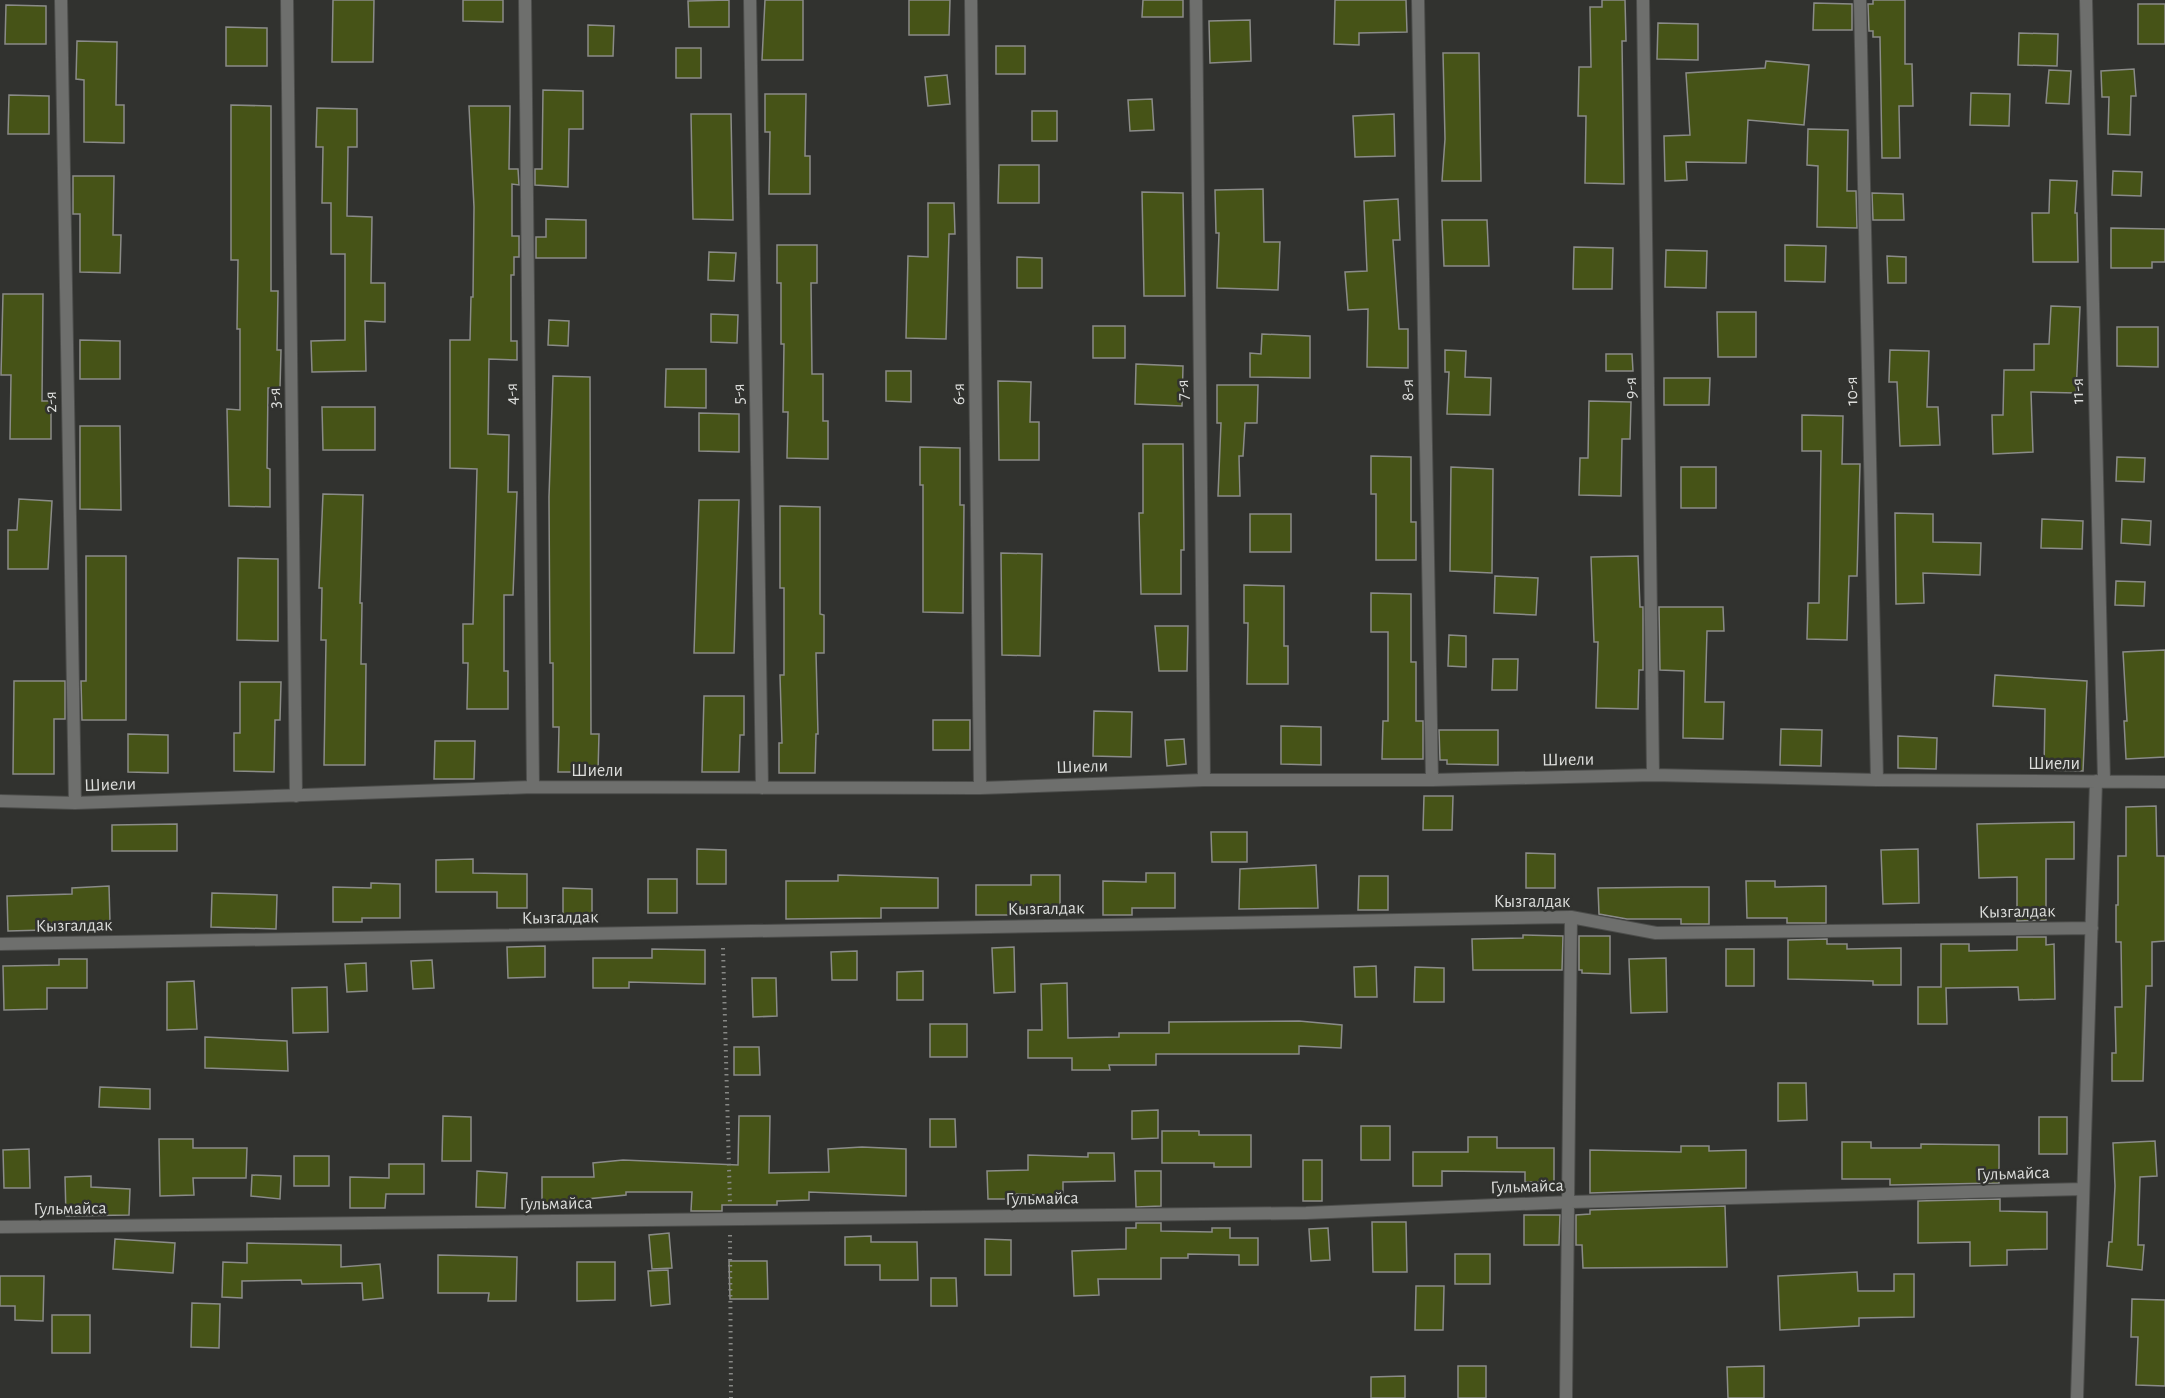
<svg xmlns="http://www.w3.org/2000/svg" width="2165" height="1398" font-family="'Alegreya Sans',sans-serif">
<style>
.building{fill:#465317;stroke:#8a8b88;stroke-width:1.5}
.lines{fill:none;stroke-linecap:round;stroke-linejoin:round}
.street-casing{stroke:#4c4d4b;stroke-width:14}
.path{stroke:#878885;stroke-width:4;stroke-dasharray:1.5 4.5;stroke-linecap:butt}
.street{stroke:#6e6f6d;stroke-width:12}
.labels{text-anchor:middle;stroke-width:5;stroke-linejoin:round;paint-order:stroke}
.street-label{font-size:18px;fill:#dcdddb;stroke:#31322f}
</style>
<rect width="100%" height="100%" fill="#31322f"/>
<!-- building -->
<path class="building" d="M333,0H374L373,62H332Z
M463,0H503V22L463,21Z
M729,0V27H689L688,1Z
M765,0H803V60H762Z
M909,0H950L949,35H909Z
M1143,0H1183V17H1142Z
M1335,0H1406L1407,32L1359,33V45L1334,44Z
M1602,0H1625L1626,41H1622L1624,184L1585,183L1586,116H1578L1579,67H1591L1590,7H1602Z
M1873,0H1905V64H1912L1913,106H1899L1900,158H1882L1880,37H1873V31H1869L1868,4H1873Z
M1814,3L1852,4V30H1813Z
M2138,4H2165V44H2138Z
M6,5L46,6V44H5Z
M1250,20L1251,61L1210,63L1209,21Z
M1658,23L1698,24V60L1657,59Z
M588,25L614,26L613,56H588Z
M226,27L267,28V66H226Z
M2019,33L2058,34L2057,66L2018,65Z
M77,41L117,42L116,105H124V143L84,142V80L76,79Z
M996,46H1025V74H996Z
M676,48H701V78H676Z
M1443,53H1479L1481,181H1442L1445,139Z
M1766,61L1809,65L1804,125L1748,120L1746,163L1686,162L1687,180L1665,181L1664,136L1690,135L1686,73L1765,68Z
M2134,69L2136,96H2131L2130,135L2108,134L2109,97H2102L2101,71Z
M2049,70L2071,71L2069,104L2046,103Z
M947,75L950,104L928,106L925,77Z
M543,90L583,91V129H569L568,187L535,185V169H542Z
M1971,93L2010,94L2009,126L1970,125Z
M765,94H806L805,156H810V194H769L770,132H765Z
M9,95L49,96V134H8Z
M1152,99L1154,130L1130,131L1128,100Z
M231,105L271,106V291H278L277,350H281L280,388H268L267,468L270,469V507L229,506L227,409L240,410V329H237L238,260H231Z
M469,106H510L509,169H518L519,185L512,184V236H519V257H514V275H511V341H517V360L489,359L488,434L509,435L508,492H517L513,595H504V671H508V709H467L468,663H463V624H473L477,469L450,468V340H470L471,297H473L474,207Z
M317,108L357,109V147H348L347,216L372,217L371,283H385V322L365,321L366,371L312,372L311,341L345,340V254H331V203H322L323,147H316Z
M1032,111H1057V141H1032Z
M691,114H731L733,220L693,219Z
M1394,114L1395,156L1355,157L1353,116Z
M1808,129L1848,130L1847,191H1856L1857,228L1817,227L1818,166L1807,165Z
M999,165H1039V203H998Z
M2113,171L2142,172L2141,196L2112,195Z
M73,176H114L113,235H121L120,273L80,272V214H73Z
M2050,180L2077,181L2075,213H2077L2078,262H2033L2032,213H2049Z
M1263,189L1264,242H1280L1278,290L1217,288L1219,233H1216L1215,190Z
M1142,192L1183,193L1185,296H1144Z
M1872,193L1903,194L1904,220H1873Z
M1398,199L1400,240H1393L1399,329H1408V368L1367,367L1368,309L1348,310L1345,272L1367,271L1364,201Z
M928,203H954L955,234H949L946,339L906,338L908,256L928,257Z
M546,219L586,220V258H536V237H546Z
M1442,220H1487L1489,266H1444Z
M2111,228L2165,229V262H2152V268H2111Z
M777,245H817V283H811L812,374H823V421H828V459L787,458L788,412H783L784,344H781V283H777Z
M1785,245L1826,246L1825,282L1785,281Z
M1574,247L1613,248L1612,289H1573Z
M1666,250L1707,251L1706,288L1665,287Z
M709,252L736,253L734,281L708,280Z
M1887,256L1906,257V283H1888Z
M1017,257L1042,258V288H1017Z
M3,294H43L42,401H51V439H10L11,375H1Z
M2051,306L2080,307L2076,393L2031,392L2033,452L1993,454L1992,415H2003L2004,370H2034V344H2049Z
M1717,312H1756V357H1718Z
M711,314L738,315L737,343L711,342Z
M549,320L569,321L568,346L548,345Z
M1093,326H1125V358H1093Z
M2117,327H2158V367L2117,366Z
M1262,334L1310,336V378L1250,377V353L1261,354Z
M80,340L120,341V379H80Z
M1445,350L1466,351L1465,377L1491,378L1490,415L1447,414L1449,372H1445Z
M1890,350L1929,351L1927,407H1938L1940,445L1900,446L1897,382H1889Z
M1606,354H1632L1633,371H1606Z
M1136,364L1183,366L1182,406L1135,404Z
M666,369H706V408L665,407Z
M886,371H911V402L886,401Z
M553,376L590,377L591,734H599L598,772H558L559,727H553V663H550L549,497Z
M1664,378H1710L1709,405H1664Z
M998,381L1031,382L1030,422H1039V460H999Z
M1217,385H1258L1257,423H1245L1243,456H1239L1240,496H1218L1221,423H1217Z
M1589,401L1631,402L1630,439H1622L1621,496L1579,495L1580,458H1588Z
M322,407H375V450H323Z
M699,413L739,414V452L699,451Z
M1802,415L1843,416L1842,464H1860L1857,576H1849L1847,640L1807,639L1808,603H1819L1821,451H1802Z
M80,426H120L121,510L80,509Z
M1143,444H1183L1184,550H1181V594H1141L1139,513H1143Z
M920,447L960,448V505H964L963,613L923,612V485H920Z
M1371,456L1411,457V522H1416V560H1376V494H1371Z
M2117,457L2145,458L2144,482L2116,481Z
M1451,467L1493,469L1492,573L1450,571Z
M1681,467H1716V508H1681Z
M323,494L363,495L360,603H362L361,664H366L365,765H324L326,640H321L322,588H319Z
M19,499L52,501L48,569H8V530H17Z
M699,500H739L734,653H694Z
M780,506L820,507V614L824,615V653H816L818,734H816L815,773H779V743H782L780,675H784V588H780Z
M1895,513L1933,514V542L1981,543L1980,575L1923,573L1924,603L1896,604Z
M1250,514H1291V552H1250Z
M2042,519L2083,521L2082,549L2041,548Z
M2122,519L2151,521L2150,545L2121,543Z
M1001,553L1042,554L1040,656L1002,655Z
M86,556H126V720H82L81,681H86Z
M1638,556L1640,607H1643V670H1639L1638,709L1596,708L1598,642H1594L1591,557Z
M238,558L278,559V641L237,640Z
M1495,576L1538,578L1536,615L1494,613Z
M2116,581L2145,582L2144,606L2115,605Z
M1244,585L1284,586V646H1288V684H1247L1248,623H1244Z
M1371,593L1411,594V662H1416V721H1423V759H1382L1383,721H1388V632H1371Z
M1659,607H1723L1724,631H1707L1705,702H1724L1723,739L1683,738L1684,671L1660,670Z
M1155,626H1188L1187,671H1159Z
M1449,635L1466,636V667L1448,666Z
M2165,650V757L2126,759L2124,721H2127L2123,652Z
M1493,659H1518L1517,690H1492Z
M1995,675L2087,681L2083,771L2044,770L2045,709L1993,706Z
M14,681H65V719H54V774H13Z
M240,682H281L280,720H275L274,772L234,771V733H240Z
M704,696H744V735H740L739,772H702Z
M1094,711L1132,712L1131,757L1093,756Z
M933,720H970V750H933Z
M1281,726L1321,727V765L1281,764Z
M1781,729L1822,730L1821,766L1780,765Z
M1439,730H1498V765L1447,764V760H1440Z
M128,734L168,735V773L128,772Z
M1898,736L1937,738L1936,769L1898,768Z
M1184,739L1186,764L1167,766L1165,740Z
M435,741H475L474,779H434Z
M1424,796H1453L1452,830H1423Z
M2156,806L2157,856H2165V941L2152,942V986H2146L2143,1081H2112V1053H2116L2115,1007H2122L2121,942H2116V905H2118V856H2126V807Z
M2074,822V859H2046V920L2017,921V877L1979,878L1977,824Z
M177,824V851H112V825Z
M1211,832H1247V862H1212Z
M697,849L726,850V884H697Z
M1918,849L1919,903L1883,904L1881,850Z
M1526,853L1555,854V888H1526Z
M473,859V873L527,874V908H497V892H436V860Z
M1316,865L1318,908L1239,909L1240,869Z
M1146,873H1175V908H1132V915H1103V881L1146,882Z
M838,875L938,878V908H881V918L786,919V881H838Z
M1031,875H1060V910L1011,909V915H976V885H1031Z
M1359,876H1388V910H1358Z
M648,879H677V913H648Z
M1746,881H1775V887L1826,886V923H1787V918H1747Z
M371,883L400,884V918H362V922H333V887L371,888Z
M109,886L110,922L44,924L45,930L8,931L7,896L72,894V888Z
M1680,887H1709V924H1681V919H1627L1599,914L1598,888Z
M563,888L592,889V923H563Z
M212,893L277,895L276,929L211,927Z
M1523,935L1563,936L1562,970H1473L1472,939L1523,938Z
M1579,936H1610V974L1582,973V970H1579Z
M2017,937H2046V945L2054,944L2055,999L2019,1000L2018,987L1946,988L1947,1024H1918V987H1941V944H1969V951L2017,950Z
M1827,939V944H1847V949L1901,948V985H1873V981L1788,979V940Z
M545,946V977L508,978L507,947Z
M1014,947L1015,992L994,993L992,948Z
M652,949L705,950V984L629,982V988H593V958H652Z
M1726,949H1754V986H1726Z
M857,951V980H832L831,952Z
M1666,958L1667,1012L1631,1013L1629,959Z
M59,959H87V988H47V1009L4,1010L3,966L59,965Z
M432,960L434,988L413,989L411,961Z
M366,963L367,991L347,992L345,964Z
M1376,966L1377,997H1355L1354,967Z
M1415,967L1444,968V1002H1414Z
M923,971V1000H897V972Z
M752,978H776L777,1016L753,1017Z
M194,981L197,1029L167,1030V982Z
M1067,983L1068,1038L1119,1037V1033H1169V1022L1299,1021L1342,1025L1341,1048L1299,1046V1054H1156V1065H1109L1110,1070H1072V1058H1028V1030H1042L1041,984Z
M327,987L328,1032L293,1033L292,988Z
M930,1024H967V1057H930Z
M205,1037L287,1041L288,1071L205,1068Z
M734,1047H759L760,1075H734Z
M1778,1083H1806L1807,1120L1778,1121Z
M100,1087L150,1089V1109L99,1107Z
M1158,1110V1138L1132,1139V1111Z
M443,1116L471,1117V1161H442Z
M739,1116H770L769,1173L829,1172L828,1149L862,1147L906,1149V1196L809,1192V1200L777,1201V1205H722V1211H691L692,1192H626V1195L577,1200V1207H542V1177H594L593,1163L623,1160L738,1165Z
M2039,1117H2067V1154H2039Z
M930,1119H955L956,1147H930Z
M1361,1126H1390V1160H1361Z
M1162,1131H1199V1135H1251V1167H1214V1163H1162Z
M1468,1137H1497V1148H1554V1182H1525V1172L1442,1171V1186H1413V1152H1468Z
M159,1139H193V1148H247L246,1178H193L194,1195L160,1196Z
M2155,1141L2157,1176L2140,1177L2138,1245H2144L2142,1270L2107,1266L2109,1242H2112L2115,1186L2113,1143Z
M1842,1142H1871V1148H1921V1144L1999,1145V1183L1890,1185V1179H1842Z
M1681,1146H1709V1151L1746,1150V1188L1590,1193V1150L1681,1152Z
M29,1149L30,1188H4L3,1150Z
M1088,1153H1114L1115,1181L1063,1182V1196L1013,1194V1199H988L987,1171L1028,1170V1155L1088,1157Z
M294,1156H329V1186H294Z
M1303,1160H1322V1201H1303Z
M389,1164H424V1194H386L385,1208H350V1177L389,1178Z
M477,1171L507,1173L505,1208L476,1207Z
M1135,1171H1161V1206L1136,1207Z
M252,1175L281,1176L280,1199L251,1196Z
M91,1176V1187L130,1189L129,1215L66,1216L65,1177Z
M2000,1199V1211L2047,1212V1249L2007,1250V1265L1970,1266V1242L1918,1243V1201Z
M1725,1206L1727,1267L1583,1268L1582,1245H1576V1215L1590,1214V1210Z
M1524,1215H1560L1559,1245H1524Z
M1372,1222H1406L1407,1272H1373Z
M1136,1223H1161V1231L1212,1232V1228H1230V1238H1258V1265H1239V1255L1188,1254V1258H1161V1279H1098L1099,1295L1074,1296L1072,1251L1126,1249V1228H1136Z
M1328,1228L1330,1260L1311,1261L1309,1229Z
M669,1233L672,1268L652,1269L649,1235Z
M871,1236V1242H917L918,1280H880V1265H845V1237Z
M115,1239L175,1243L173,1273L113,1269Z
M985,1239L1011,1240V1275H985Z
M247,1243L341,1245V1267L380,1264L383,1298L363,1300L362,1283L302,1284L301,1280L242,1281V1298L222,1297L223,1262L247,1263Z
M1455,1254H1490V1284H1455Z
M438,1255L517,1257L516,1301H488L489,1293H438Z
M729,1261H767L768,1299H730Z
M577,1262H615V1300L577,1301Z
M668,1270L670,1304L651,1306L648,1271Z
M1857,1272L1858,1291H1894V1274H1914V1317L1859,1318V1326L1780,1330L1778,1276Z
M0,1276H44L43,1321L15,1320V1306H0Z
M931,1278H956L957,1306H931Z
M1416,1286H1444L1443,1330H1415Z
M2132,1299L2165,1300V1386L2136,1385L2138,1337H2131Z
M192,1303L220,1304L219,1348L191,1347Z
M52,1315H90V1353H52Z
M1458,1366H1486V1398H1458Z
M1764,1366V1398H1728L1727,1367Z
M1405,1376V1398H1371V1377Z"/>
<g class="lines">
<!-- street casing -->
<g class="street-casing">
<path id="street" d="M61,0L75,803
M287,0L296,796
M525,0L533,787
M750,0L762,788
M971,0L980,788
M1196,0L1204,780
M1418,0L1432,780
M1643,0L1653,775
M1860,0L1877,780
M2086,0L2104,781
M0,801L75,803L533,787L980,788L1204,780H1432L1653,775L1877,780L2165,782
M0,944L1571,917L1656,933L2092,928
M0,1227L1306,1213L1570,1202L2083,1189
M1566,1398L1571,917
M2077,1398L2096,781"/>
</g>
<!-- path -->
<path class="path" d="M723,948L730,1204
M730,1235L731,1398"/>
<!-- street -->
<use href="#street" class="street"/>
</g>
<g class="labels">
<!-- street labels -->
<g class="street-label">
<text transform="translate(1630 388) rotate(-91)" y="6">9-я</text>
<text transform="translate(1182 390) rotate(-91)" y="6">7-я</text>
<text transform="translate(1407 390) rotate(-91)" y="6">8-я</text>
<text transform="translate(1851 391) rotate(-91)" y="6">10-я</text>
<text transform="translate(2077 391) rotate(-91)" y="6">11-я</text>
<text transform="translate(511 394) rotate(-91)" y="6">4-я</text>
<text transform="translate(738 394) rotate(-91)" y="6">5-я</text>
<text transform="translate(958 394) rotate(-91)" y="6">6-я</text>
<text transform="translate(274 398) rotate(-91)" y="6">3-я</text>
<text transform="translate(50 402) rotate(-91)" y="6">2-я</text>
<text transform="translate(1568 759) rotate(-1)" y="6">Шиели</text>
<text x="2054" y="769">Шиели</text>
<text transform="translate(1082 766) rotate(-2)" y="6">Шиели</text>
<text x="597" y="776">Шиели</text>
<text transform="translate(110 784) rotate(-2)" y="6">Шиели</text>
<text x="1532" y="907">Кызгалдак</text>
<text transform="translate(1046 908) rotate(-1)" y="6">Кызгалдак</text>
<text transform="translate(2017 911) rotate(-1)" y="6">Кызгалдак</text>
<text transform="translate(560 917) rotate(-1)" y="6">Кызгалдак</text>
<text transform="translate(74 925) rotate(-1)" y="6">Кызгалдак</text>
<text transform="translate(2013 1173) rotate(-2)" y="6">Гульмайса</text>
<text transform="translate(1527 1186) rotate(-2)" y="6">Гульмайса</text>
<text transform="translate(1042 1198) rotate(-1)" y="6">Гульмайса</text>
<text transform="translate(556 1203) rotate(-1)" y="6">Гульмайса</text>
<text transform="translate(70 1208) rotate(-1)" y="6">Гульмайса</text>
</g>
</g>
</svg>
